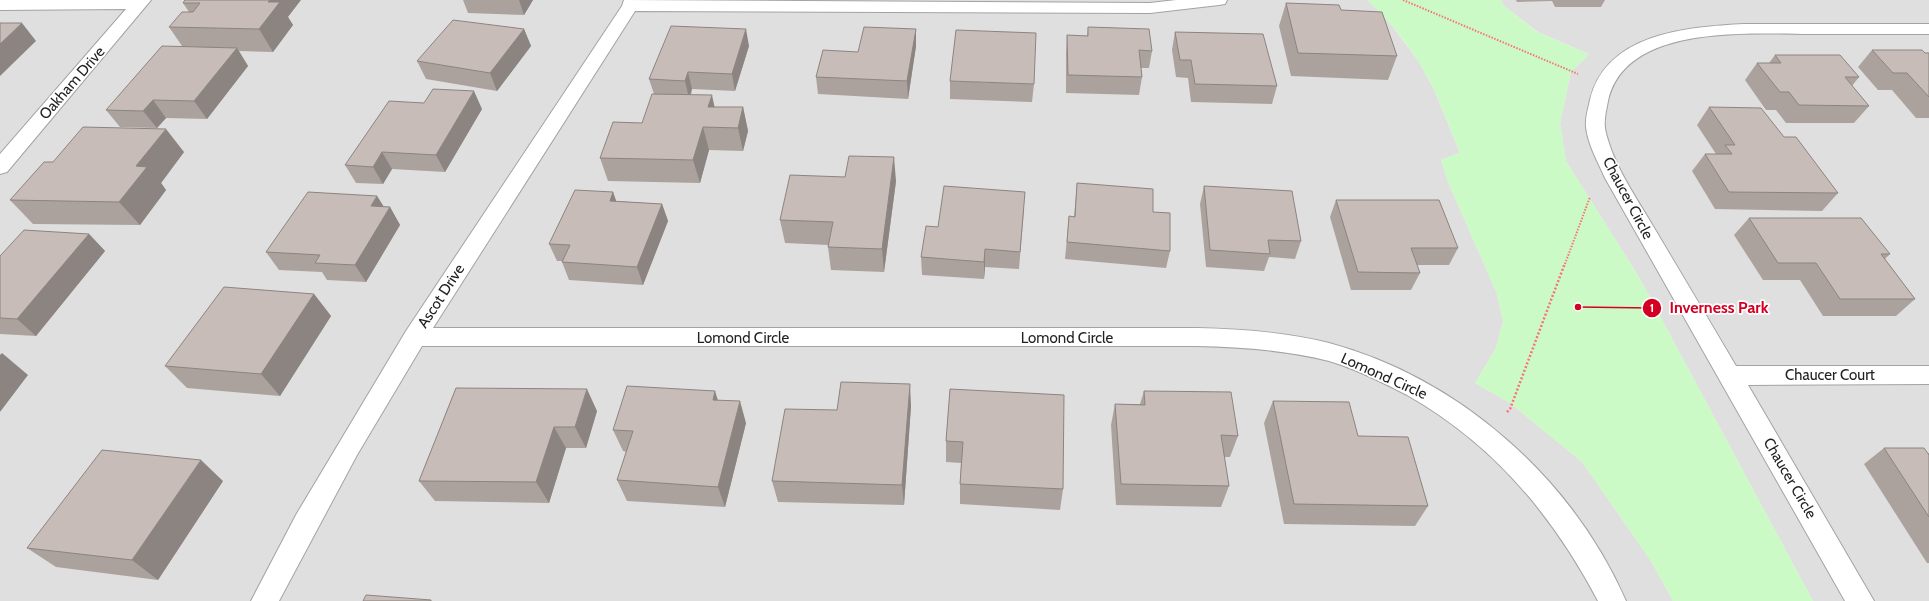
<svg xmlns="http://www.w3.org/2000/svg" width="1929" height="601" font-family="Cabin,sans-serif">
<style>
.residential{fill:#e0dfdf}
.park{fill:#ccfac7}
.lines{fill:none;stroke-linecap:round;stroke-linejoin:round}
.street-casing{stroke:#a3a3a3;stroke-width:2}
.path-far1{stroke:#fb717a;stroke-width:2;stroke-dasharray:1.5 1.5;stroke-linecap:butt}
.path{stroke:#fb717a;stroke-width:2.5;stroke-dasharray:2 2;stroke-linecap:butt}
.street{fill:#fff;fill-rule:evenodd}
.wall{fill:#aba29e}
.shaded-wall{fill:#8b8481}
.building{fill:#c7bcb8;stroke:#8b8481}
.labels{text-anchor:middle;stroke-width:3.5;stroke-linejoin:round;paint-order:stroke}
.street-label{font-size:15px;fill:#222;stroke:#fff}
.leader{fill:none;stroke:#d40024;stroke-width:1.5}
.callout-dot{fill:#d40024;stroke:#fff;stroke-width:1.5}
.mark-label{font-size:12px;text-anchor:middle;font-weight:bold;fill:#fff}
.callout-label{font-size:16px;text-anchor:middle;font-weight:bold;fill:#d40024;stroke:#fff;stroke-width:3.5;stroke-linejoin:round;paint-order:stroke}
</style>
<rect width="100%" height="100%" fill="#f2ede9"/>
<!-- residential -->
<path class="residential" d="M0,0H1367L1386,18L1419,62L1434,90L1460,153L1441,160L1448,182L1497,294L1503,321L1496,348L1475,383L1510,403L1582,462L1651,561L1673,601H0Z
M1501,0H1929V601H1813L1639,277L1566,161L1560,123L1571,72L1589,54L1538,32L1504,6Z"/>
<!-- park -->
<path class="park" d="M1367,0H1501L1504,6L1537,32L1589,54L1571,72L1560,123L1566,161L1639,277L1813,601H1673L1651,561L1582,462L1510,403L1475,383L1496,348L1503,321L1497,294L1448,182L1441,160L1460,152C1451,132 1443,110 1434,90C1418,56 1394,25 1367,0Z"/>
<g class="lines">
<!-- street casing -->
<g class="street-casing">
<path id="street" d="M0,0H151L7,172L0,174V154L126,9L0,10Z
M624,0L1150,3L1176,0H1227L1225,4L1219,5L1150,13L635,11L433,328H1197C1241,329 1285,332 1329,343C1459,378 1572,478 1626,601H1598C1552,514 1493,444 1407,395C1382,382 1356,369 1329,361C1286,350 1241,347 1197,346H422L357,455L279,601H251L296,515L406,331L622,6Z
M1744,24H1929V34C1890,34 1851,34 1811,34C1751,34 1625,23 1608,101C1606,112 1603,122 1606,133C1614,166 1636,197 1653,226C1681,273 1709,320 1736,366H1929V384L1748,385L1874,601H1845L1605,178C1598,162 1588,145 1586,127C1585,118 1588,109 1590,100C1606,33 1687,27 1744,24Z"/>
</g>
<!-- path-far1 -->
<path class="path-far1" d="M1403,0L1578,74
M1565,264L1590,197"/>
<!-- path -->
<path class="path" d="M1507,412L1510,409L1565,263"/>
<!-- street -->
<use href="#street" class="street"/>
</g>
<!-- wall -->
<path class="wall" d="M185,0L288,17L293,25L273,52L239,51L248,66L207,119L166,118L157,128L120,127L106,110L182,46L169,27L189,12L183,3Z
M463,0H533L524,15L468,13Z
M1516,0H1605L1601,7H1555L1552,1L1517,2Z
M1286,3L1341,10L1397,56L1388,80L1291,76L1279,26Z
M1088,27L1152,51L1149,68H1141L1142,77L1139,95L1066,93V53L1067,35L1087,36Z
M524,29L531,46L497,91L426,79L417,61Z
M916,29V46L908,99L818,94L816,77L858,52Z
M1175,32L1277,86L1272,104L1191,102L1188,78L1176,77L1172,50Z
M749,46L735,91L692,89L691,95L714,107H743L748,131L743,151L709,150L700,183L608,181L600,158L642,123L654,94L649,79Z
M1872,50L1929,53V118H1916L1892,90H1878L1858,67Z
M1775,55L1859,77L1852,86L1869,106L1854,123H1786L1776,110H1766L1745,80L1757,63H1769Z
M950,81L1034,84L1032,102L950,99Z
M1709,107L1838,193L1822,211L1715,209L1692,171L1705,154H1716L1697,125Z
M482,109L445,172L392,169L383,184L356,183L345,165Z
M184,152L161,183L166,190L140,225L33,224L10,200L53,162Z
M845,177L896,181L884,272L831,270L828,247V245L785,243L780,220Z
M1077,183L1153,212L1170,251L1166,268L1065,259L1069,216L1074,217Z
M1204,186L1301,241L1295,259L1269,257L1264,271L1206,267L1200,204Z
M613,192L616,201L662,204L668,221L643,285L569,280L562,262V261H557L549,244Z
M377,196L384,207H390L400,225L366,282L327,280L322,272L279,270L266,252Z
M1336,200L1458,248L1449,265H1417L1420,273L1411,290H1351L1330,217Z
M1024,209L1019,269L985,267L984,279L922,275L921,257L938,227Z
M1749,218L1890,254L1885,259L1915,299L1896,316H1823L1800,280H1763L1734,235Z
M89,234L105,251L36,336L0,334V256Z
M314,294L331,316L280,396L187,388L165,366Z
M456,388L597,411L586,448H566L549,503L435,501L419,481Z
M950,389L1063,489L1060,510L960,504V484L961,463L946,462V441Z
M1144,391L1238,436L1230,457H1224L1229,486L1221,507L1116,505L1111,425L1115,404H1140Z
M718,400L746,423L725,507L627,501L617,480L627,452L623,451L613,430Z
M1273,401L1358,436L1428,506L1415,526L1284,524L1264,423Z
M911,406L904,505L778,502L772,481L837,410Z
M1884,448L1928,453H1929V563H1927L1864,464Z
M223,481L158,580L56,567L27,548Z"/>
<!-- shaded-wall -->
<path class="shaded-wall" d="M270,0H301L288,17L293,25L273,52L259,29L268,2Z
M519,0H533L524,15Z
M22,23L36,41L0,76V44Z
M524,29L531,46L497,91L490,73Z
M746,29L749,46L735,91L732,74Z
M916,29V46L908,99L907,81Z
M237,48L248,66L207,119L194,101Z
M688,72L692,89L689,98L685,81Z
M474,91L482,109L445,172L436,155Z
M712,95L717,118L708,107Z
M153,100L166,118L157,128L143,111Z
M743,107L748,131L743,151L738,128Z
M703,127L709,150L700,183L693,160Z
M166,129L184,152L161,183L166,190L140,225L119,202L136,166Z
M382,152L392,169L383,184L373,167Z
M894,157L896,181L884,272L882,249Z
M613,192L619,209L610,201Z
M377,196L387,212L390,207L400,225L366,282L355,265L371,206Z
M662,204L668,221L643,285L637,267Z
M89,234L105,251L36,336L17,319Z
M985,249V267L984,279V262Z
M314,294L331,316L280,396L261,374Z
M2,353L28,375L0,412V355Z
M910,384L911,406L904,505L902,485Z
M587,389L597,411L586,448L575,427Z
M715,391L722,413L713,400Z
M740,401L746,423L725,507L718,487Z
M554,427L566,448L549,503L536,482Z
M201,460L223,481L158,580L132,560Z"/>
<!-- building -->
<path class="building" d="M185,0H270L268,2H280L259,29L169,27L182,12H193L200,3H183Z
M1286,3L1339,5L1341,10L1382,12L1397,56L1298,53Z
M453,20L524,29L490,73L417,61Z
M0,23H22L0,44Z
M671,26L746,29L732,74L688,72L685,81L649,79Z
M864,27L916,29L907,81L816,77L823,50L858,52Z
M1088,27L1149,29L1152,51L1139,50L1142,77L1068,75L1067,35L1088,36Z
M956,30L1036,33L1034,84L950,81Z
M1175,32L1263,34L1277,86L1195,84L1191,60H1180Z
M162,46L237,48L194,101L153,100L143,111L106,110Z
M1872,50H1922L1925,53H1929V97L1907,73H1893Z
M1775,55H1840L1859,77H1845L1869,106L1799,105L1789,92H1780L1757,63H1781Z
M433,89L474,91L436,155L382,152L373,167L345,165L389,101L424,103Z
M652,94L712,95L708,107H743L738,128L703,127L693,160L600,158L613,122L642,123Z
M1709,107L1761,108L1784,137H1796L1838,193L1729,192L1705,154H1732L1725,145H1735Z
M83,127L166,129L136,166L147,167L119,202L10,200L44,162H53Z
M849,156L894,157L882,249L828,247L833,222L780,220L790,175L845,177Z
M1077,183L1153,189V212L1170,213V251L1067,242L1069,216L1075,217Z
M944,186L1025,192L1020,252L985,249L984,262L921,257L926,226L938,227Z
M1204,186L1292,191L1301,241L1268,240L1270,254L1210,250Z
M575,190L613,192L610,201L662,204L637,267L562,262L570,245L549,244Z
M308,192L377,196L371,206L390,207L355,265L315,263L320,255L266,252Z
M1336,200H1439L1458,248H1411L1420,273L1358,272Z
M1749,218H1861L1890,254H1881L1915,299H1840L1816,263H1778Z
M24,230L89,234L17,319L0,318V256Z
M224,287L314,294L261,374L165,366Z
M841,382L910,384L902,485L772,481L785,409L837,410Z
M627,386L715,391L713,400L740,401L718,487L617,480L633,431L613,430Z
M456,388L587,389L575,427H554L536,482L419,481Z
M950,389L1064,395L1063,489L960,484L963,442L946,441Z
M1144,391L1231,392L1238,436L1221,435L1229,486L1121,484L1115,404L1145,405Z
M1273,401L1349,402L1358,436L1408,437L1428,506L1294,504Z
M1884,448H1924L1929,455V517Z
M102,450L201,460L132,560L27,548Z
M366,595L431,600V601H363Z"/>
<g class="labels">
<!-- street labels -->
<g class="street-label">
<text transform="translate(72 83) rotate(-49)" y="5">Oakham Drive</text>
<text transform="translate(1628 198) rotate(62)" y="5">Chaucer Circle</text>
<text transform="translate(441 296) rotate(-57)" y="5">Ascot Drive</text>
<text x="743" y="343">Lomond Circle</text>
<text x="1067" y="343">Lomond Circle</text>
<text x="1830" y="380">Chaucer Court</text>
<text transform="translate(1384 376) rotate(24)" y="5">Lomond Circle</text>
<text transform="translate(1790 478) rotate(60)" y="5">Chaucer Circle</text>
</g>
</g>
<!-- callouts -->
<path class="leader" d="M1578 307L1652 308"/>
<g class="callout-dot">
<circle cx="1578" cy="307" r="4"/>
<circle cx="1652" cy="308" r="10"/>
</g>
<g class="mark-label">
<text x="1652" y="312">1</text>
</g>
<g class="callout-label">
<text x="1719" y="313">Inverness Park</text>
</g>
</svg>
